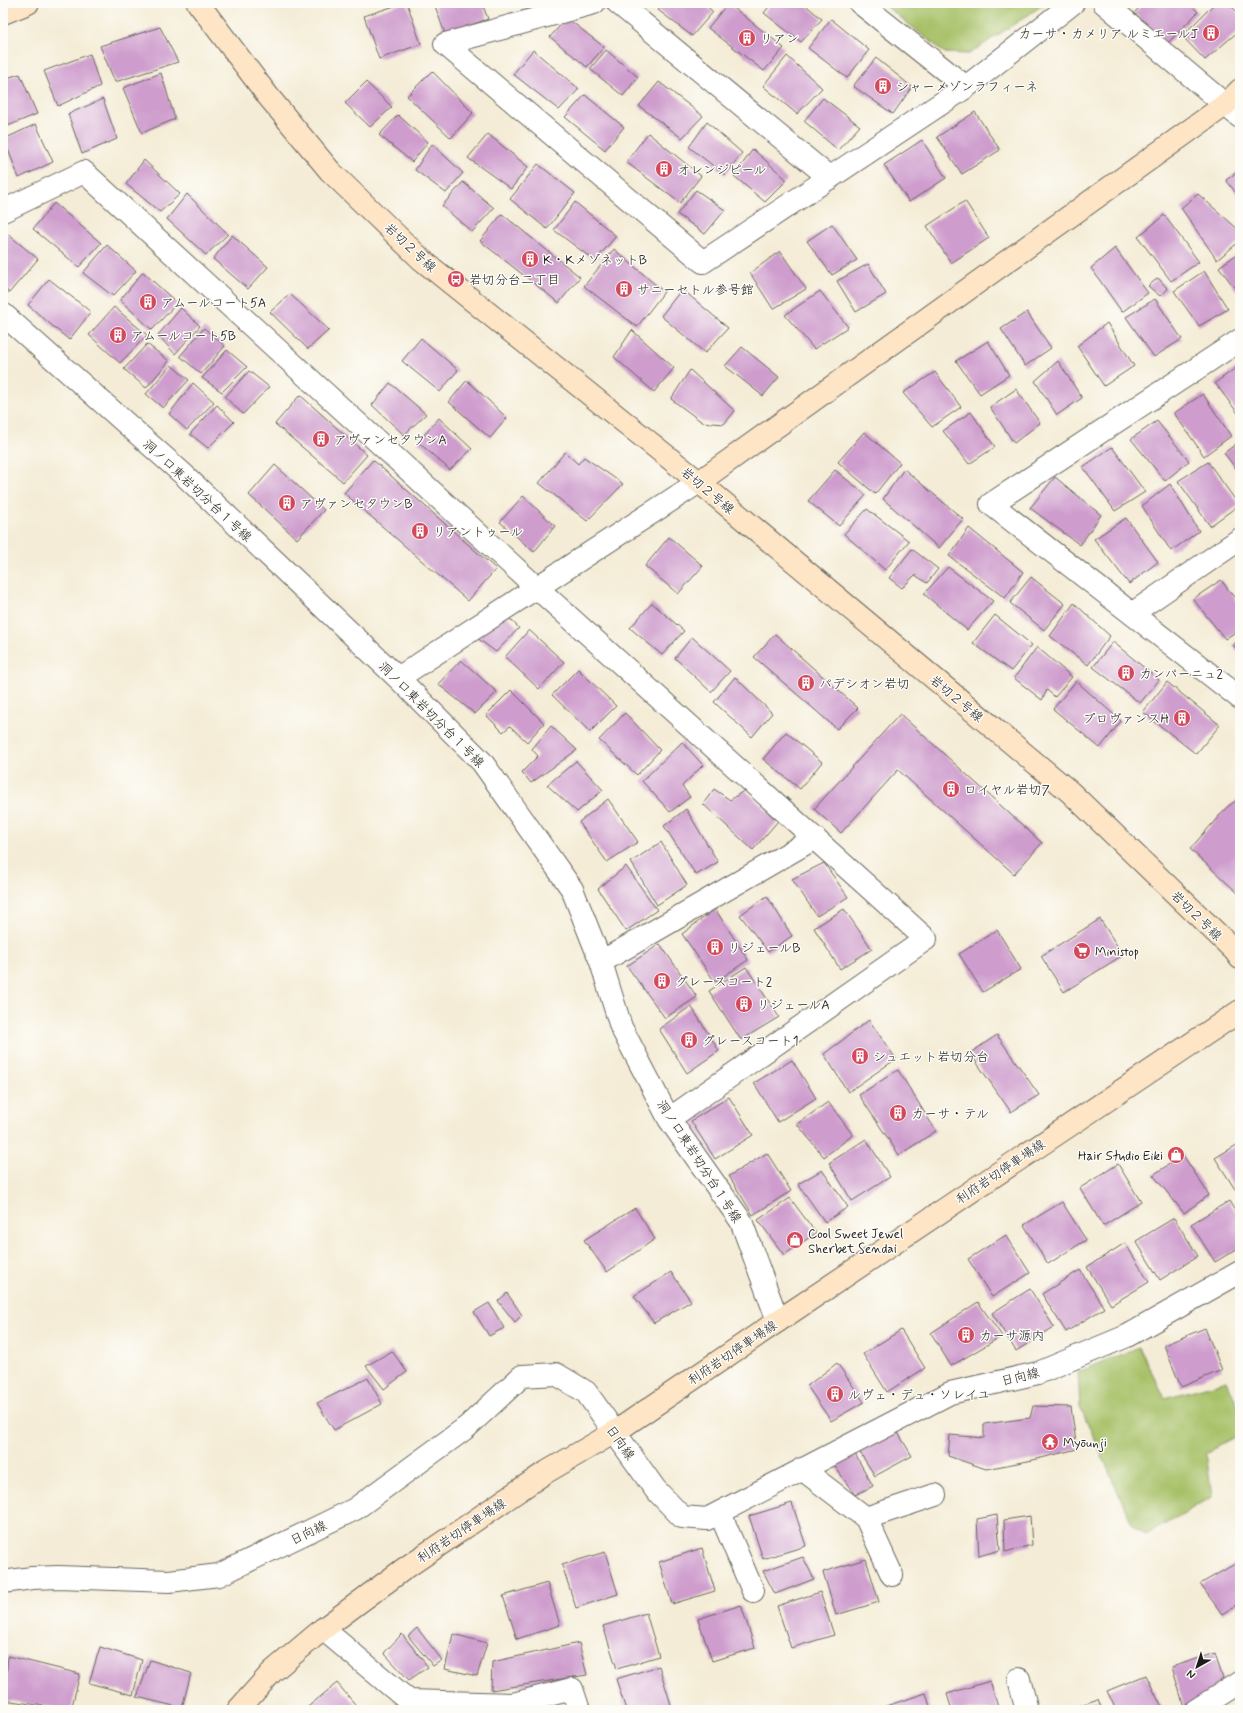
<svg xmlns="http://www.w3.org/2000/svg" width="1243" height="1713" font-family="Mynerve,'Klee One',sans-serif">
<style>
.green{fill:#a7c168;stroke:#626e42}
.building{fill:#ce9ccd}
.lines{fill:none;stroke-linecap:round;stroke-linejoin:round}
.street-casing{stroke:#68655d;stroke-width:24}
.secondary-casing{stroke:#68655d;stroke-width:24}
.street{stroke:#fff;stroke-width:22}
.secondary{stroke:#fde5c5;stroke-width:22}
.labels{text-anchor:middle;stroke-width:3;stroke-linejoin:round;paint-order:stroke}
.poi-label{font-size:13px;fill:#1c1c1c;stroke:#fdfcf7;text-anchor:start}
.street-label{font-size:13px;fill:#1c1c1c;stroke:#fdfcf7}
</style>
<rect width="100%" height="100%" fill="#fdfcf7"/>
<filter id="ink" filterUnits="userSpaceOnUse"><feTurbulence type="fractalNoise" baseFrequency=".025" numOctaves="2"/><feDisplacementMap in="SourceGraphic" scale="8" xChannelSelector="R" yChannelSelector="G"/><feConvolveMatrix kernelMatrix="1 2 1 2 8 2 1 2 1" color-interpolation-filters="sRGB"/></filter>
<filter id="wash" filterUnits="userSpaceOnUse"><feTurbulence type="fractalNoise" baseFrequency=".012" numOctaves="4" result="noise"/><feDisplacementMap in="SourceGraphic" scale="16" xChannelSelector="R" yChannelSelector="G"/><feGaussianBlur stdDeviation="0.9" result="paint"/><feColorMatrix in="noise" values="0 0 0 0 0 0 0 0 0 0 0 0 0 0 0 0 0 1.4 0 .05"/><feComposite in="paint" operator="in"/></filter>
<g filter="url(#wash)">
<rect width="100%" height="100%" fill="#f4ecd6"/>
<!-- green -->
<path class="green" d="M882,3H1046L969,54L945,53Z
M1139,1347L1165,1398L1227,1381L1240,1411V1435L1206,1453L1212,1497L1146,1535L1133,1526L1080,1406L1078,1372Z"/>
<g id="blocks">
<!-- building -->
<path class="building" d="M404,3H407L421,44L379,59L364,16Z
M434,3H482L488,19L445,34Z
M663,3H704L713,12L692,36L658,10Z
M728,3L784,48L764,71L708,28Z
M772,3H803L822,19L801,42L764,13Z
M1144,3H1189L1198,12L1167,44L1134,13Z
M1215,3H1228L1240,15V30L1205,60L1182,36Z
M567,18L604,47L587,67L550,37Z
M831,19L869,50L847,78L808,48Z
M160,27L178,62L115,82L100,46Z
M533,50L579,89L559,110L513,74Z
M606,50L638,77L623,96L590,69Z
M90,54L100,86L58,106L44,71Z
M787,56L822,88L797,114L763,86Z
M876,58L912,87L893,114L853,86Z
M432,71L473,113L451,138L407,96Z
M161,73L175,119L142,133L123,88Z
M20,74L37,114L3,128V79Z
M366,82L392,107L370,127L345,103Z
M659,82L703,116L682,138L639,106Z
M585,95L624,127L605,150L565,117Z
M823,98L860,126L838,150L804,121Z
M103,99L117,139L82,154L68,114Z
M975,112L1000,150L962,174L937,137Z
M398,115L428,142L412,162L379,135Z
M707,122L742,153L725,175L689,147Z
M36,124L53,162L19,178L4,139Z
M648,133L701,176L680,203L626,162Z
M488,134L528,167L511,189L468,158Z
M922,140L946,178L909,202L884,165Z
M432,144L463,173L446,193L415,170Z
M753,149L787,180L765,202L734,176Z
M144,160L180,194L160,212L126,184Z
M538,164L575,193L547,229L510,199Z
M1240,170V198L1226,180Z
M463,182L494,208L472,232L442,206Z
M696,190L725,210L705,234L677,214Z
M187,194L228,234L206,255L167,219Z
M1198,194L1240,231V241L1217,260L1181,208Z
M965,201L989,238L951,263L927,226Z
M575,202L616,236L595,261L554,230Z
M54,203L101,243L79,267L33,229Z
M502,214L580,277L559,303L480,241Z
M1164,215L1199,262L1171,281L1138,237Z
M832,224L857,260L832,275L807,241Z
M3,230L38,259L9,293L3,287Z
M232,235L268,267L248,289L213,259Z
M107,245L136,271L113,296L83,273Z
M1115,248L1148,293L1122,312L1091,268Z
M614,249L664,292L637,327L584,286Z
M780,251L806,289L773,309L750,273Z
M1240,252V295L1219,267Z
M868,264L886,294L856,312L837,281Z
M1204,271L1228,309L1199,326L1174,291Z
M143,272L177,303L152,330L120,300Z
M1158,278L1168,289L1160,296L1148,286Z
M49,279L91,312L69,340L28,305Z
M682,289L728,328L705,353L661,316Z
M820,291L848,327L814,349L785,315Z
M290,294L329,330L308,349L270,312Z
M1155,299L1182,339L1154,357L1126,317Z
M114,307L147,335L120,363L89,335Z
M181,308L200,326L175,354L158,335Z
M1027,312L1051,348L1025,366L1001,329Z
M1107,323L1134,366L1104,386L1077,346Z
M204,328L225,346L201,374L180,356Z
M632,330L674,368L654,392L614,357Z
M421,338L458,370L440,392L402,361Z
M988,341L1009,375L980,394L956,361Z
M147,344L169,361L146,388L124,369Z
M742,347L779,377L763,396L725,366Z
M227,350L247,367L222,392L202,378Z
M1058,361L1082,398L1057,415L1035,381Z
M171,365L189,380L163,408L146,394Z
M1240,365V416L1215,383Z
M690,370L735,411L724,424L702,422L671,399Z
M249,371L269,387L243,414L225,397Z
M935,372L961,407L932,427L903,393Z
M467,380L507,418L490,438L449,402Z
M193,383L214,402L187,430L169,414Z
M390,383L426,414L404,435L372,405Z
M1016,389L1040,423L1014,443L990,407Z
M1203,394L1231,436L1204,456L1174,413Z
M300,395L367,455L343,482L275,424Z
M217,405L234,422L208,448L190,434Z
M971,412L995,447L969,464L943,431Z
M439,418L472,449L450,470L418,442Z
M1157,421L1189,461L1165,481L1131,439Z
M864,432L900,463L875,494L838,462Z
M1240,441V474L1224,453Z
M1112,447L1145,492L1115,511L1083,467Z
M565,452L578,464L584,457L623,484L587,521L539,483Z
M373,460L496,569L468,601L344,493Z
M1208,462L1239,505L1210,526L1178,481Z
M275,465L324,510L297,539L249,495Z
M904,469L963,519L939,548L883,499Z
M835,470L866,495L839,526L808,501Z
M1055,477L1101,515L1080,545L1030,508Z
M1170,484L1199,531L1171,551L1142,506Z
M523,496L555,526L534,552L500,522Z
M867,509L909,541L885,570L844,534Z
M1126,518L1158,562L1129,584L1094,539Z
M969,528L1023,572L1005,598L949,556Z
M669,537L703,566L678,594L645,566Z
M912,549L938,569L927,583L915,575L902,588L889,578Z
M948,567L993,601L967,630L924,594Z
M1031,577L1065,604L1044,630L1010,603Z
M1221,580L1240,605V629L1225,639L1193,599Z
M652,603L684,631L662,655L630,628Z
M1074,603L1110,636L1088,665L1050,636Z
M505,614L519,628L496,652L477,638Z
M995,615L1032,645L1011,671L973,643Z
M529,630L564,662L539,689L505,657Z
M775,634L858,708L837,729L754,657Z
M692,637L730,671L711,692L675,658Z
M1240,640V654L1233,645Z
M1113,642L1159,680L1140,703L1093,667Z
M1037,647L1072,677L1055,697L1047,690L1042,700L1014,678Z
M461,660L497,692L475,714L438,684Z
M578,669L616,706L590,732L552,695Z
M735,677L772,713L752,737L714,702Z
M1076,681L1121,721L1100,748L1053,709Z
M1167,682L1220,725L1196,754L1143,712Z
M511,690L544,723L527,742L510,726L503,732L486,715Z
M625,713L660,750L637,775L599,740Z
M900,714L1042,843L1014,874L898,770L841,833L814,809Z
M551,726L577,750L531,783L522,772L538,756L532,749Z
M786,732L822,762L800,789L763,759Z
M682,742L703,765L682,786L690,797L670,812L642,781Z
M576,761L603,790L577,812L547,785Z
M714,789L730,800L745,790L778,821L753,850L703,804Z
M1240,798V895L1190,849L1227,807Z
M608,799L638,842L607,862L579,822Z
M686,809L718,862L696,875L664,826Z
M661,842L687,885L657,905L631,862Z
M824,863L848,897L817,916L792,879Z
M626,866L657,910L626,931L598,889Z
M767,896L792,936L768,952L740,915Z
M715,909L748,960L715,982L682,934Z
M844,909L872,949L840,969L814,928Z
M1100,919L1123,955L1064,992L1041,956Z
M997,930L1021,969L983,992L959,954Z
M660,944L697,997L665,1018L627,966Z
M746,967L779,1017L741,1040L709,991Z
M691,1006L719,1051L687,1073L659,1029Z
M869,1020L896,1059L848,1092L824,1054Z
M997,1035L1039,1095L1011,1112L970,1053Z
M792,1060L816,1098L778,1122L754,1083Z
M898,1070L936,1131L899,1155L859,1095Z
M729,1097L753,1135L715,1159L691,1121Z
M828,1102L853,1135L824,1157L797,1124Z
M866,1139L890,1177L852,1201L829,1163Z
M1240,1143V1197L1215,1158Z
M767,1153L791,1191L753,1215L729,1176Z
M1183,1155L1209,1195L1184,1213L1153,1175Z
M1118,1164L1141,1202L1103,1226L1080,1188Z
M822,1170L848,1207L825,1222L798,1184Z
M790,1198L816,1233L784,1255L758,1220Z
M1229,1201L1240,1219V1247L1215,1262L1191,1224Z
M1062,1202L1086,1240L1048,1264L1024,1225Z
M635,1208L655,1239L607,1272L584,1240Z
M1174,1218L1198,1256L1160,1280L1136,1241Z
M1006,1235L1030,1273L992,1297L968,1259Z
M1125,1243L1149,1282L1111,1305L1087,1267Z
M1080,1270L1104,1308L1066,1332L1042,1294Z
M671,1272L691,1301L654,1323L634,1296Z
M1030,1289L1054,1327L1016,1351L992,1313Z
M507,1293L522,1315L515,1322L498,1301Z
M978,1302L1002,1336L951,1366L931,1333Z
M489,1303L504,1328L489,1336L474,1312Z
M1205,1328L1222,1370L1181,1387L1164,1345Z
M901,1330L925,1368L887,1392L863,1354Z
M392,1351L407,1372L384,1389L366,1366Z
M837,1363L864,1402L831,1421L807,1386Z
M368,1378L382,1404L334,1430L317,1403Z
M1033,1406L1071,1407L1077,1449L1033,1460L986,1469L948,1456L950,1435L984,1438V1424L1030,1418Z
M897,1431L912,1456L875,1476L859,1451Z
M855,1454L873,1486L855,1495L834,1465Z
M792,1503L806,1546L763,1559L749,1516Z
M997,1515L1000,1550L979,1556L977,1519Z
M1030,1516L1032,1545L1005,1552L1004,1520Z
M702,1548L715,1591L672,1604L659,1562Z
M605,1552L618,1594L576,1608L562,1565Z
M803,1557L814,1579L775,1594L763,1571Z
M866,1559L879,1602L836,1615L823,1572Z
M1240,1561V1603L1222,1614L1200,1584Z
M547,1583L560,1625L517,1639L503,1596Z
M820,1592L834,1635L791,1648L777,1606Z
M741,1605L755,1648L712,1661L698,1619Z
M646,1613L659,1656L617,1669L603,1626Z
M417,1628L442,1660L433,1666L408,1636Z
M402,1634L428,1667L409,1680L384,1653Z
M453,1634L487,1643L477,1676L445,1669Z
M579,1643L587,1675L491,1690L492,1662Z
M100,1647L142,1660L133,1695L89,1683Z
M1215,1653L1228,1696L1185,1710L1172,1667Z
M8,1656L80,1674L71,1710L4,1700Z
M150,1660L191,1673L182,1708L137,1697Z
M659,1666L672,1708L666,1710H626L616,1679Z
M1146,1675L1163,1710H1116L1107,1691Z
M990,1681L999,1710H952L947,1694Z
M337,1683L360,1710H304Z
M926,1693L931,1710H884L883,1707Z
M1098,1699L1102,1710H1066Z"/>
</g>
</g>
<g filter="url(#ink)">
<use href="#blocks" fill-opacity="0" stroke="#68655d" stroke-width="1"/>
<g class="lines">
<!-- street casing -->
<g class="street-casing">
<path id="street" d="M594,3L445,44L703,262L966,87L1073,3
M618,3L830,178
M860,3L966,87
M1104,3L1240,117
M3,211L84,172L537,588L926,939L669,1119
M3,314L183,474L398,678L482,762L572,889L601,962L621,1027L669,1119L741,1221L778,1321
M1240,340L991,504L1240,698
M1133,613L1240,539
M398,678L699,482
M601,962L815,838
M802,1469L866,1518L935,1495
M720,1513L753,1591
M866,1518L892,1575
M3,1582L32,1578L58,1577L169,1581L219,1575L355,1509L467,1427L522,1376L556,1374L586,1392L655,1489L682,1517L707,1519L950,1393L1038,1373L1127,1336L1240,1272
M323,1629L409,1701L513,1704L572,1689L579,1710
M1019,1679L1027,1710
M1196,1710L1240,1682"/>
</g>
<!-- secondary casing -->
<g class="secondary-casing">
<path id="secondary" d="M198,3L268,96L330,171L422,260L699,482L1070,792L1234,950L1240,958
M3,13L28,3
M699,482L1225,105L1240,90
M238,1710L272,1672L323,1629L404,1569L543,1474L615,1432L778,1321L1240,1011"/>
</g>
<!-- street -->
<use href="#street" class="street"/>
<!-- secondary -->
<use href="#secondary" class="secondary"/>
</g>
</g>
<!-- icons -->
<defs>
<g id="building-disc" transform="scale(0.9)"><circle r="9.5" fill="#d1495b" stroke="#fdfcf7"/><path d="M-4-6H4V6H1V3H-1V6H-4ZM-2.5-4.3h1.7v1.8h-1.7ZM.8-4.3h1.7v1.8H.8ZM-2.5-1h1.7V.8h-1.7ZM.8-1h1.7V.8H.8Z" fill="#fff"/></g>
<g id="bus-disc" transform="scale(0.9)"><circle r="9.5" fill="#d1495b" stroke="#fdfcf7"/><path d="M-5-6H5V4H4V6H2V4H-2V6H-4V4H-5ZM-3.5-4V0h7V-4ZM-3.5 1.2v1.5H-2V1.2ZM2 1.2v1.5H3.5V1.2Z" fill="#fff"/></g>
<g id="supermarket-disc" transform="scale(0.9)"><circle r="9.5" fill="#d1495b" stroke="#fdfcf7"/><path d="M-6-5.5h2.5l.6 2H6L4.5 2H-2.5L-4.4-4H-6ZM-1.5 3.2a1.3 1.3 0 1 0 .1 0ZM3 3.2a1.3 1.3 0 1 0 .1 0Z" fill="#fff"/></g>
<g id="shop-disc" transform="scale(0.9)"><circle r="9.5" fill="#d1495b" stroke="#fdfcf7"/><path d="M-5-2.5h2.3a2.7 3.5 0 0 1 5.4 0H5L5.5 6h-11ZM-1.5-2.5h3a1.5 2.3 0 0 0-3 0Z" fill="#fff"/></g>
<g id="temple-disc" transform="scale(0.9)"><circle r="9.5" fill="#d1495b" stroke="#fdfcf7"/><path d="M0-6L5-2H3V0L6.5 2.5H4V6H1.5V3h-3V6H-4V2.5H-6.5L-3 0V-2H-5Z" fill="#fff"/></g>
</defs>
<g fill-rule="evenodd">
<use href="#building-disc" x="1211" y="33"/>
<use href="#building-disc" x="747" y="38"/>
<use href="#building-disc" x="883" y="86"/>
<use href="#building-disc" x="664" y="169"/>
<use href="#building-disc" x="530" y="259"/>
<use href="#bus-disc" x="456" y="279"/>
<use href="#building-disc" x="624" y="289"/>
<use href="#building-disc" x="148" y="302"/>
<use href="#building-disc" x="118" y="335"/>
<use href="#building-disc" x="321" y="439"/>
<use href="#building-disc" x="287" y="503"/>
<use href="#building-disc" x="420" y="531"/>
<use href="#building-disc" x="1126" y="673"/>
<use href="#building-disc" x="806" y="683"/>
<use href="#building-disc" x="1182" y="718"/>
<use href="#building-disc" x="951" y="789"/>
<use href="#building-disc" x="715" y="947"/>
<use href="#supermarket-disc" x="1082" y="951"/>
<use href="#building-disc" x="662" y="981"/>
<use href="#building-disc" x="744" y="1004"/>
<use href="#building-disc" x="689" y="1040"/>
<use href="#building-disc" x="860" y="1056"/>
<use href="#building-disc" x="898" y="1113"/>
<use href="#shop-disc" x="1176" y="1155"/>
<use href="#shop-disc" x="795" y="1240"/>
<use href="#building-disc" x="966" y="1335"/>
<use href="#building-disc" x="835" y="1394"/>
<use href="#temple-disc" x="1050" y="1442"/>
</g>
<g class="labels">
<!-- poi labels -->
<g class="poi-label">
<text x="1198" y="38" text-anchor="end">カーサ・カメリア ルミエールJ</text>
<text x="760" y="43">リアン</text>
<text x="896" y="91">シャーメゾンラフィーネ</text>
<text x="677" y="174">オレンジピール</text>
<text x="543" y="264">K・KメゾネットB</text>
<text x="469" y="284">岩切分台二丁目</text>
<text x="637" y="294">サニーセトル参号館</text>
<text x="161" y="307">アムールコート5A</text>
<text x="131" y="340">アムールコート5B</text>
<text x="334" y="444">アヴァンセタウンA</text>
<text x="300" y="508">アヴァンセタウンB</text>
<text x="433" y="536">リアントゥール</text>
<text x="1139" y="678">カンパーニュ2</text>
<text x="819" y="688">パデシオン岩切</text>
<text x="1169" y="723" text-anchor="end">プロヴァンスH</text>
<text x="964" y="794">ロイヤル岩切7</text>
<text x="728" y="952">リジェールB</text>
<text x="1095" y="956">Ministop</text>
<text x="675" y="986">グレースコート2</text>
<text x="757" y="1009">リジェールA</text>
<text x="702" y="1045">グレースコート1</text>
<text x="873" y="1061">シュエット岩切分台</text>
<text x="911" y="1118">カーサ・テル</text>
<text x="1163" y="1160" text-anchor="end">Hair Studio Eiki</text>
<text x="808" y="1238">Cool Sweet Jewel<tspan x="808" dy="15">Sherbet Sendai</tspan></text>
<text x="979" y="1340">カーサ源内</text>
<text x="848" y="1399">ルヴェ・デュ・ソレイユ</text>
<text x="1063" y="1447">Myōunji</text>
</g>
<!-- street labels -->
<g class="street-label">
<text transform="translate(411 247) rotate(43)" y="5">岩切２号線</text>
<text transform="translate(198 490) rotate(43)" y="5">洞ノ口東岩切分台１号線</text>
<text transform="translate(708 490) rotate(40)" y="5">岩切２号線</text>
<text transform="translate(957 698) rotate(40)" y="5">岩切２号線</text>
<text transform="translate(432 714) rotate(45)" y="5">洞ノ口東岩切分台１号線</text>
<text transform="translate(1197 915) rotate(44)" y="5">岩切２号線</text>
<text transform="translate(700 1161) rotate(57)" y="5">洞ノ口東岩切分台１号線</text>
<text transform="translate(1000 1171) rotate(-34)" y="5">利府岩切停車場線</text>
<text transform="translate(732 1352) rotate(-34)" y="5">利府岩切停車場線</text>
<text transform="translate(1020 1376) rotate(-14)" y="5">日向線</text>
<text transform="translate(621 1442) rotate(55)" y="5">日向線</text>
<text transform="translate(461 1530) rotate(-34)" y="5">利府岩切停車場線</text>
<text transform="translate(308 1532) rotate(-26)" y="5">日向線</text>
</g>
</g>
<!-- margin -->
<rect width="1243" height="1713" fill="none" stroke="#fdfcf7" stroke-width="16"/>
<!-- north arrow -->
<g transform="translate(1197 1667) rotate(219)" stroke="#fdfcf7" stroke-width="3" paint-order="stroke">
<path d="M0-3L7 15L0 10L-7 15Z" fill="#1c1c1c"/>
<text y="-6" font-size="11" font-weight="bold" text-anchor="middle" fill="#1c1c1c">N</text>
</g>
</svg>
